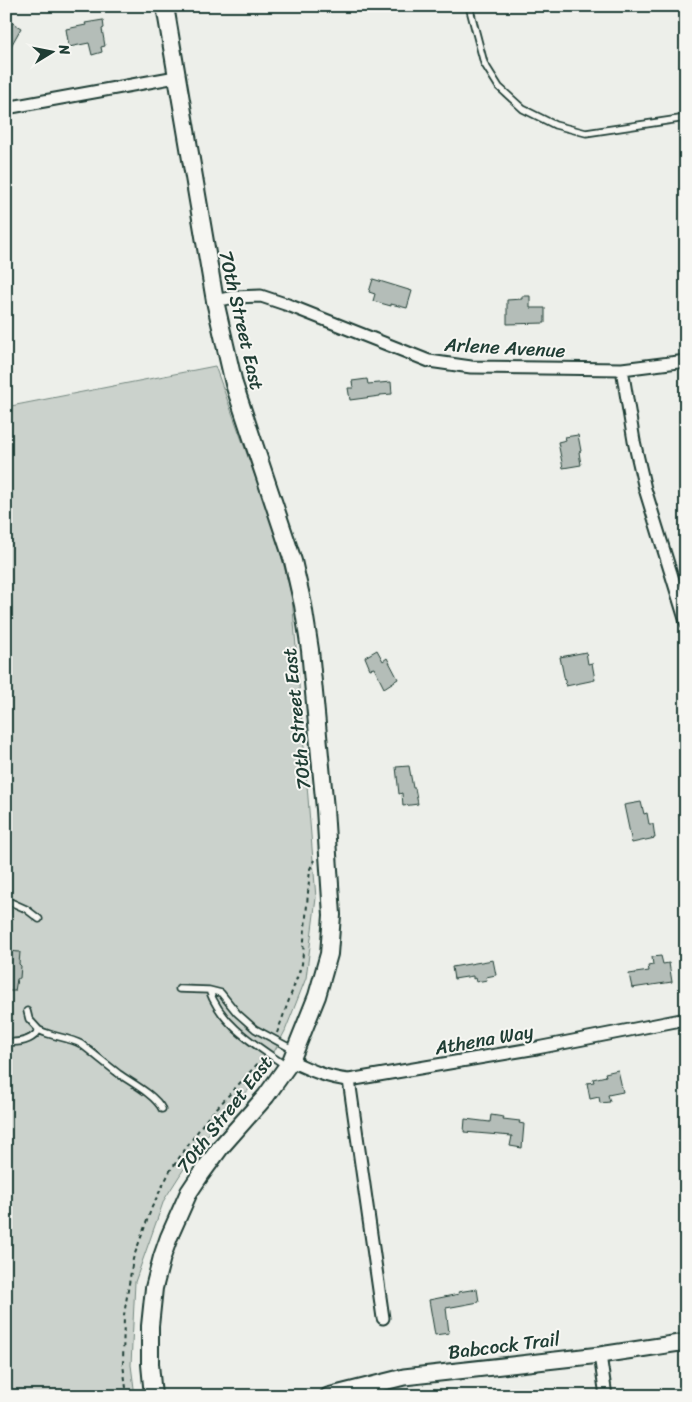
<svg xmlns="http://www.w3.org/2000/svg" width="692" height="1402" font-family="Sriracha,sans-serif">
<style>
.green{fill:#cbd2cc;stroke:#758880}
.building{fill:#b4bdb8;stroke:#1f3d34}
.lines{fill:none;stroke-linecap:round;stroke-linejoin:round}
.service-casing{stroke:#1f3d34;stroke-width:9}
.minor-casing{stroke:#1f3d34;stroke-width:15}
.tertiary-casing{stroke:#1f3d34;stroke-width:19}
.secondary-casing{stroke:#1f3d34;stroke-width:20}
.path{stroke:#1f3d34;stroke-width:2;stroke-dasharray:4 4;stroke-linecap:butt}
.service{stroke:#f6f6f2;stroke-width:5.5}
.minor{stroke:#f6f6f2;stroke-width:11}
.tertiary{stroke:#f6f6f2;stroke-width:15}
.secondary{stroke:#f6f6f2;stroke-width:16}
.labels{text-anchor:middle;stroke-width:4;stroke-linejoin:round;paint-order:stroke}
.street-label{font-size:19px;fill:#1f3d34;stroke:#f6f6f2}
</style>
<rect width="100%" height="100%" fill="#edefea"/>
<filter id="ink" filterUnits="userSpaceOnUse"><feTurbulence type="fractalNoise" baseFrequency=".02" numOctaves="2"/><feDisplacementMap in="SourceGraphic" scale="10" xChannelSelector="R" yChannelSelector="G"/><feConvolveMatrix kernelMatrix="1 2 1 2 8 2 1 2 1" color-interpolation-filters="sRGB"/></filter>
<g filter="url(#ink)">
<!-- green -->
<path class="green" d="M215,366L275,531L292,597L316,898L306,978L285,1031L262,1075L201,1142L164,1200L135,1282L131,1365L135,1396H6V407Z"/>
<!-- building -->
<path class="building" d="M103,20L104,28L102,29L105,46L101,47L102,52L92,55L89,43L69,47L66,29L86,25L85,23Z
M9,21L21,28L6,55V27Z
M373,279L412,291L407,308L391,304V306L373,301L375,294L369,292Z
M522,296H530V308H545V323L507,324V300L522,299Z
M367,379L368,384L391,382L392,394L380,395V396L350,400L348,388H353L352,381Z
M578,435L581,451L579,452L581,465L563,468L558,442L566,440L565,437Z
M377,650L383,661L387,658L398,679L384,688L374,668L370,669L365,657Z
M586,652L588,664L592,663L595,680L566,686L560,657Z
M409,766L413,788H415L418,804L403,806L402,793L399,794L396,767Z
M641,802L644,814L647,813L649,824H653L655,838L632,843L624,805Z
M6,951L20,952L19,964L21,966L20,978L17,979L15,991H6Z
M661,956L663,964L669,963L672,982L632,988L629,974L649,971L648,966L653,965L652,957Z
M493,960L496,975L486,977L487,980L476,982L475,978L473,979V976L454,979L452,967Z
M618,1070L623,1092L608,1095L610,1102L600,1103L599,1097L590,1099L587,1083L594,1082L593,1079L606,1076L605,1073Z
M491,1115L504,1117L503,1119L520,1121L519,1123L524,1124L522,1148L510,1146L512,1136L464,1132L465,1119L490,1122Z
M477,1289L479,1302L446,1308L449,1333L435,1335L429,1300L459,1294L458,1292Z"/>
<g class="lines">
<!-- service casing -->
<g class="service-casing">
<path id="service" d="M469,6L484,63L499,87L523,109L555,125L586,133L686,118
M6,900L26,909L39,919
M179,989L209,990L221,993L237,1013L255,1029L294,1050
M209,990C222,1026 256,1045 286,1066
M39,1030C52,1037 68,1037 81,1044C94,1054 106,1064 119,1074C132,1083 155,1095 162,1109
M6,1042C18,1043 32,1041 39,1030L29,1019L27,1011"/>
</g>
<!-- minor casing -->
<g class="minor-casing">
<path id="minor" d="M6,108L176,77
M215,301L234,297L261,296L288,305L429,361L471,367L622,369L686,361
M622,369L634,441L645,489L686,622
M291,1061C310,1070 328,1078 349,1080L537,1048L686,1019
M349,1080L383,1318
M600,1355L606,1396"/>
</g>
<!-- tertiary casing -->
<g class="tertiary-casing">
<path id="tertiary" d="M328,1396L404,1377L600,1355L686,1342"/>
</g>
<!-- secondary casing -->
<g class="secondary-casing">
<path id="secondary" d="M153,1396L150,1364V1326L154,1288L162,1257L169,1237L189,1192L201,1174L220,1148L266,1096L291,1061L317,996L329,954L332,915L325,809L310,650L303,605L293,561L234,384L215,301L165,6"/>
</g>
<!-- path -->
<path class="path" d="M277,1033L302,964L310,869L314,860
M127,1396L123,1364L124,1315L133,1259L152,1207L170,1171L205,1121L261,1060"/>
<!-- service -->
<use href="#service" class="service"/>
<!-- minor -->
<use href="#minor" class="minor"/>
<!-- tertiary -->
<use href="#tertiary" class="tertiary"/>
<!-- secondary -->
<use href="#secondary" class="secondary"/>
</g>
</g>
<g class="labels">
<!-- street labels -->
<g class="street-label">
<text transform="translate(242 320) rotate(77)" y="7">70th Street East</text>
<text transform="translate(505 347) rotate(3)" y="7">Arlene Avenue</text>
<text transform="translate(296 719) rotate(-96)" y="7">70th Street East</text>
<text transform="translate(484 1039) rotate(-10)" y="7">Athena Way</text>
<text transform="translate(224 1114) rotate(-52)" y="7">70th Street East</text>
<text transform="translate(504 1345) rotate(-7)" y="7">Babcock Trail</text>
</g>
</g>
<!-- margin -->
<rect width="692" height="1402" fill="none" stroke="#f6f6f2" stroke-width="25"/>
<rect x="12" y="12" width="667" height="1377" fill="none" stroke="#1f3d34" stroke-width="2" filter="url(#ink)"/>
<!-- north arrow -->
<g transform="translate(52 52) rotate(80)" stroke="#f6f6f2" stroke-width="4" paint-order="stroke">
<path d="M0-4L9 19L0 12L-9 19Z" fill="#1f3d34"/>
<text y="-8" font-size="14" font-weight="bold" text-anchor="middle" fill="#1f3d34">N</text>
</g>
</svg>
